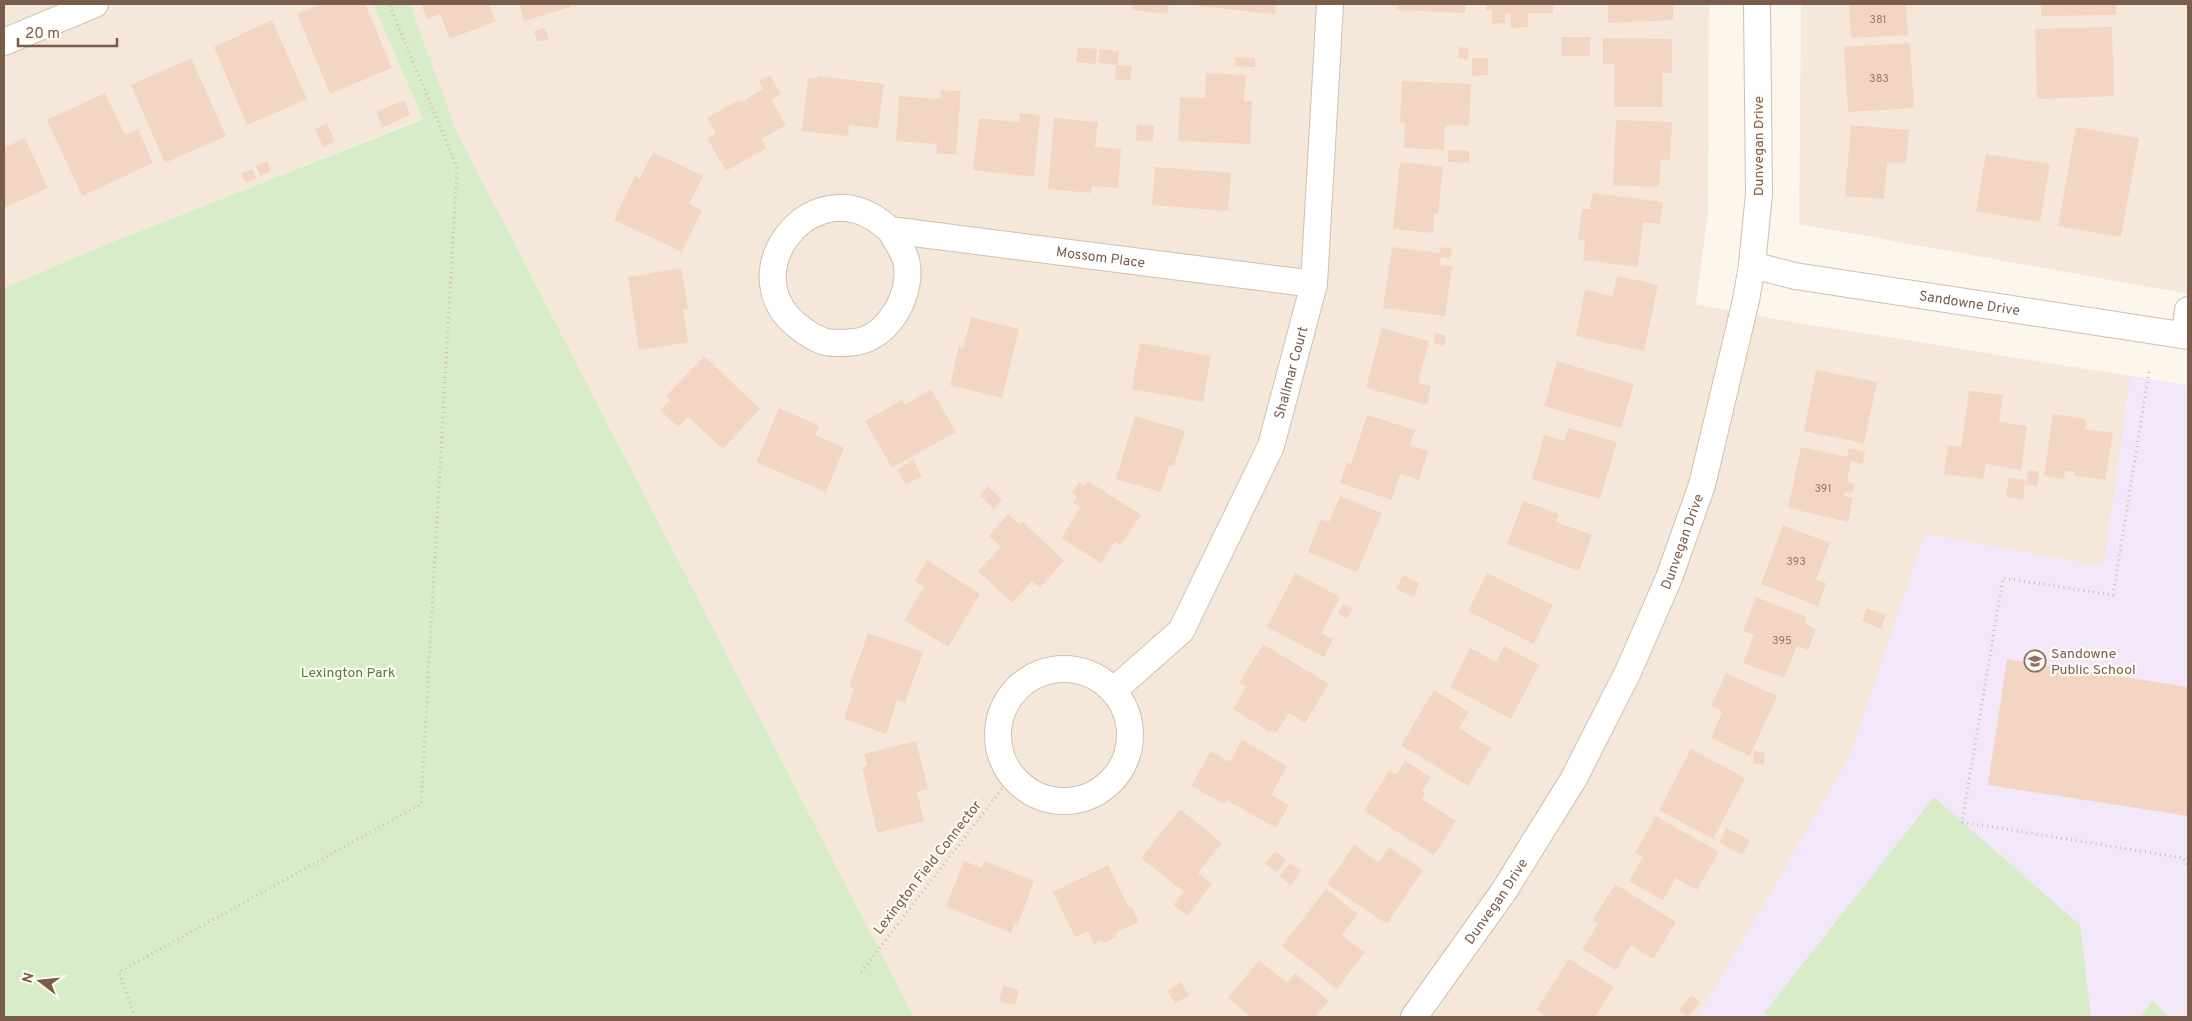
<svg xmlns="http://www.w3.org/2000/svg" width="2192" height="1021" font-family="Overpass,sans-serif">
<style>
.residential{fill:#f5e8da}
.education{fill:#f3e8fa}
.green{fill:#d8ecc9}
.building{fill:#f3d5c3}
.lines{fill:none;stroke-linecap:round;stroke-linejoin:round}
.minor-casing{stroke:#d1beb0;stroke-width:28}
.path{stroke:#d9b8a5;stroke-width:3;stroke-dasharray:1 4;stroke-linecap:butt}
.minor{stroke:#fff;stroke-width:26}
.labels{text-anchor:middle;stroke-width:4.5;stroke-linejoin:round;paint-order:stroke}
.number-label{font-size:11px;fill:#987a6a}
.street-label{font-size:14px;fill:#7a5c4d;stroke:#fffaf3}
.education-label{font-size:14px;fill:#785e54;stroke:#fffaf3;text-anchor:start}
.park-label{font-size:14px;fill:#537a41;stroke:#fffaf3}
</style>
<rect width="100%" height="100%" fill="#fdf6ec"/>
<!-- residential -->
<path class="residential" d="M4,4H373L423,118L107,244L4,288Z
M410,4H1709L1708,213L1696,304L1781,320L2131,376L2104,567L1925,534L1850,756L1698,1017H914L456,130Z
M1801,4H2188V294L1799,224Z"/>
<!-- education -->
<path class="education" d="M2131,376L2188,385V1017H1698L1850,756L1925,534L2104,567Z"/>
<!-- green -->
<path class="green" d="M373,4H410L456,130L914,1017H4V288L107,244L423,119Z
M1934,797L2080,925L2091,1017H1768L1764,1013Z
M2153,1001L2170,1017H2139Z"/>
<!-- building -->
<path class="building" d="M322,4H365L392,68L330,94L297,14Z
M421,4H489L496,21L450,39L440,14L427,19Z
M519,4H570L571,7L524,21Z
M1133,4H1169L1168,14L1132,10Z
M1198,4H1276L1275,14L1198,6Z
M1397,4H1466L1465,13L1397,10Z
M1486,4H1553V13H1528V27L1511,28L1510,13H1505V23L1492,24V10H1486Z
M1608,4H1673V20L1608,23Z
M1849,4H1906L1908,35L1851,38Z
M2041,4H2116V15L2041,16Z
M272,20L307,99L247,125L214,47Z
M2112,27L2114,96L2037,99L2035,29Z
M545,28L549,39L537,42L534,31Z
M1562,37H1590V56H1561Z
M1603,38L1672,39V73H1663L1662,107H1614L1615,64H1603Z
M1910,43L1914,108L1848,112L1844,47Z
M1078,47L1097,49L1096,64L1076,62Z
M1459,47L1469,48L1468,60L1458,58Z
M1100,49L1119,51L1118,65L1132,66L1130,81L1115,79L1116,65L1098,63Z
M1235,57L1255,58V67L1235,66Z
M191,58L226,136L165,163L131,85Z
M1472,58H1488V75L1472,76Z
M1206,73L1246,75L1244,101H1252L1250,144L1178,141L1180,97L1205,98Z
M770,75L781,94L771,100L786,125L761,139L766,148L726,171L707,138L716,134L707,118L739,100L740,103L763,89L759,81Z
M817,76L884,84L878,128L849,125L848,136L802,131L808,78L817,79Z
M1402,81L1471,84L1469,126L1445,125L1444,150L1404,148L1405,123H1400Z
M941,90L961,91L956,155L936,153L937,144L896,141L899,96L940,99Z
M105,93L125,135L138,129L153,163L82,196L47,120Z
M404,100L410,115L383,127L376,112Z
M1020,113L1040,115L1034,177L973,170L979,118L1019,122Z
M1054,118L1098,122L1095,147L1121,149L1118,188L1092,186L1091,193L1048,189Z
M1616,120L1672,122L1670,160L1661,159L1659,187L1613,185Z
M327,123L335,142L323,147L315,129Z
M1137,125L1154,126L1153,142L1136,140Z
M1851,125L1909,130L1906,163L1887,162L1884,199L1845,196Z
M2076,127L2139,138L2121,237L2058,226Z
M25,138L48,188L4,208V148Z
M1448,150L1469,151V163L1448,162Z
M653,152L703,176L689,204L702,210L682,252L614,220L635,176L640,178Z
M1986,154L2050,164L2040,222L1976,211Z
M267,161L271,171L260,176L256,166Z
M1400,162L1443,167L1438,214H1434L1433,233L1393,229Z
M1155,167L1231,173L1228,211L1152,205Z
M252,169L256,178L246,183L241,173Z
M1593,193L1663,202L1660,224L1643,222L1638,267L1583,260L1585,241L1578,240L1582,209H1590Z
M1392,247L1440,253V247L1452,249L1450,259L1441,257L1440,265L1452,267L1445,316L1383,308Z
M681,268L688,309L683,310L688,342L639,350L628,277Z
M1617,276L1658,285L1644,351L1576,336L1585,290L1613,296Z
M971,317L1019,329L1002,398L950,385L959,346L963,348Z
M1382,328L1429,341L1418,383L1431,386L1427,405L1366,388Z
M1436,333L1446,336L1444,346L1433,343Z
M1140,343L1211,356L1203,402L1132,389Z
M704,356L760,409L723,449L688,417L678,427L660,410L670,400L666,396Z
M1557,361L1634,384L1621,428L1544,406Z
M1816,370L1877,382L1864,443L1804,431Z
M931,389L956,432L892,468L865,421L902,400L905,405Z
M1969,391L2003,395L1999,422L2027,426L2021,470L1986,464L1983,479L1944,474L1948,445L1961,447Z
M779,408L819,426L815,435L844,448L826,492L756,462Z
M2053,414L2086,419L2085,429L2113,433L2105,480L2074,475L2075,472L2065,471L2064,479L2044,476Z
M1367,415L1415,430L1410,445L1428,451L1419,480L1400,474L1392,500L1340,483L1347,462L1351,464Z
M1135,416L1185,431L1174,466L1169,465L1161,492L1116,479Z
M1568,428L1617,442L1600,499L1532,479L1544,435L1564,441Z
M1801,447L1847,457L1849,448L1865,452L1863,464L1851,461L1847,482L1855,484L1852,493L1845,492L1844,496L1853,498L1848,522L1788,508Z
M913,460L922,476L906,485L897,470Z
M2028,470L2039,472L2037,486L2026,485Z
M2009,478L2025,480L2023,499L2006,497Z
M1088,481L1141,515L1121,545L1115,542L1101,563L1061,538L1081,507L1073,503L1077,496L1072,493L1079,482L1084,486Z
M988,486L1002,500L994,509L980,496Z
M1340,496L1382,513L1357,572L1308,552L1321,519L1329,522Z
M1523,501L1559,514L1556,522L1592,535L1579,571L1507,544Z
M1008,514L1020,525L1023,522L1064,561L1040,588L1032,581L1012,603L978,571L1001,547L989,536Z
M1783,525L1830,543L1816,580L1826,583L1818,606L1761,584Z
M927,560L980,594L948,647L904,620L924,587L915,581Z
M1295,573L1340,597L1321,633L1333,639L1324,657L1267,627Z
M1487,573L1553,605L1534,644L1468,611Z
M1403,575L1419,583L1414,597L1396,589Z
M1756,597L1807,617L1805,624L1816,629L1808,650L1797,646L1784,678L1743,663L1754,635L1743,631Z
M1343,604L1353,609L1347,619L1338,614Z
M1867,608L1886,615L1881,629L1862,621Z
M868,633L923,652L905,703L897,700L886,734L844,719L854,688L849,687Z
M1263,644L1329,684L1305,723L1289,713L1276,733L1270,730V732L1233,709L1246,687L1239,683Z
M1504,646L1539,665L1511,719L1450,687L1470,648L1496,662Z
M2007,659L2188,687V816L1988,785Z
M1726,673L1777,696L1750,756L1711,738L1722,712L1711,706Z
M1434,690L1469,712L1459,728L1491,748L1468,786L1401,745Z
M1242,740L1287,766L1271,795L1289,805L1276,828L1226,800L1224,804L1191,786L1211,751L1230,762Z
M916,741L928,789L917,792L924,821L877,833L862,767L867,766L864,754Z
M1691,749L1745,778L1713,839L1659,810Z
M1754,751L1765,752L1764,765L1753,763Z
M1405,761L1431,777L1422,791L1425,793L1422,799L1456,821L1434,855L1364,811L1389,771L1396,775Z
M1180,809L1222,843L1198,873L1212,884L1187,916L1173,905L1184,892L1141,858Z
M1656,816L1719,852L1697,890L1676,878L1663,900L1629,881L1643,857L1635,853Z
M1726,828L1750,840L1742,855L1719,842Z
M1354,845L1379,862L1389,847L1423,870L1387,924L1327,884Z
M1275,851L1286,860L1277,872L1265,864Z
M964,861L982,868L985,861L1034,881L1018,924L1015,923L1011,933L946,906Z
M1290,863L1301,871L1291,885L1279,876Z
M1108,865L1129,908L1131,906L1139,922L1117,932L1116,937L1105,943L1100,941L1094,944L1088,931L1075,937L1053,892Z
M1615,884L1676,922L1653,959L1631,945L1616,970L1582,949L1598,924L1592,921Z
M1326,889L1358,914L1342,935L1365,952L1337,989L1282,946Z
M1569,959L1614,987L1595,1017H1548L1536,1010Z
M1259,960L1287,983L1295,973L1329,1001L1315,1017H1251L1228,998Z
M1181,982L1189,995L1175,1004L1167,991Z
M1003,986L1019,990L1015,1005L999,1001Z
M1691,995L1700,1002L1688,1017L1679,1011Z"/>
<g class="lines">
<!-- minor casing -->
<g class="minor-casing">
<g id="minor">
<path d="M4,42L95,4"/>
<path id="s1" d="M890,230C895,239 903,250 906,260C914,292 889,338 855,342C829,345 819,343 799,327C733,277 804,179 871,216C878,220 884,225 890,230L1314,284"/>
<path id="s2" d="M1752,265L1795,276L2188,336"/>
<path d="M2185,335L2188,310"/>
<circle cx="1064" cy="735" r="66"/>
<path id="s3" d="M1114,690L1181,631L1271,446L1314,284L1330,4"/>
<path id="s4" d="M1414,1017L1504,891L1573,780L1628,672L1669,578L1702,485L1746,300L1752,265L1759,194L1757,4"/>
</g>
</g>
<!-- path -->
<path class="path" d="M2149,372L2113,595L2003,578L1962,822L2183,858L2188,866
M861,972L1012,776
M135,1017L119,972L421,804L457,167L389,4"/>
<!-- minor -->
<use href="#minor" class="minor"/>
</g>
<!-- icons -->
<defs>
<g id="school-ring" transform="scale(1.125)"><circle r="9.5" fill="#fffaf3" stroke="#8d6e63" stroke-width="1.5"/><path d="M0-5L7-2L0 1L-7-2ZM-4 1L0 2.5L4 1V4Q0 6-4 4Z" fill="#8d6e63"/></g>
</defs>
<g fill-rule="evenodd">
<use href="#school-ring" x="2035" y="661"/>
</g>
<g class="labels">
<!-- number labels -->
<g class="number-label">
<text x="1878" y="23">381</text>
<text x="1879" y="82">383</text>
<text x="1823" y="492">391</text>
<text x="1796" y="565">393</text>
<text x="1782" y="644">395</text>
</g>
<!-- street labels -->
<g class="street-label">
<text transform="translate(1758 146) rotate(-90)" y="5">Dunvegan Drive</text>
<text dy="5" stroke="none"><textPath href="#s1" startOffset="634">Mossom Place</textPath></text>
<text dy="5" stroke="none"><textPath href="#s2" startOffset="221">Sandowne Drive</textPath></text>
<text dy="5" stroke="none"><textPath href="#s3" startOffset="371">Shallmar Court</textPath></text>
<text dy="5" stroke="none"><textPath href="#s4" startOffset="548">Dunvegan Drive</textPath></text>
<text transform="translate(927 867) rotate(-52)" y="5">Lexington Field Connector</text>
<text dy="5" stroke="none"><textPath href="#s4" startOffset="142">Dunvegan Drive</textPath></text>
</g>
<!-- education labels -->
<g class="education-label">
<text x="2051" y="658">Sandowne<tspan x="2051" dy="16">Public School</tspan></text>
</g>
<!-- park labels -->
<g class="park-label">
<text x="348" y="677">Lexington Park</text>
</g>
</g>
<!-- border -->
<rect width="2192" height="1021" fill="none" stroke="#7a5c4d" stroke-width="10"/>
<!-- north arrow -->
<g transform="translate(40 981) rotate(286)" stroke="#fffaf3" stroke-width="4" paint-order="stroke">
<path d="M0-4L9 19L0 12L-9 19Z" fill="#7a5c4d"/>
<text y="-8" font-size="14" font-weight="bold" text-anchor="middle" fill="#7a5c4d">N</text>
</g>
<!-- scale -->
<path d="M18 38v8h99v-8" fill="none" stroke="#7a5c4d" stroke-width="2.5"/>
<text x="25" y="38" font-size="15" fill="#7a5c4d" stroke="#fffaf3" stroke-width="4" paint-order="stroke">20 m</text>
</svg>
